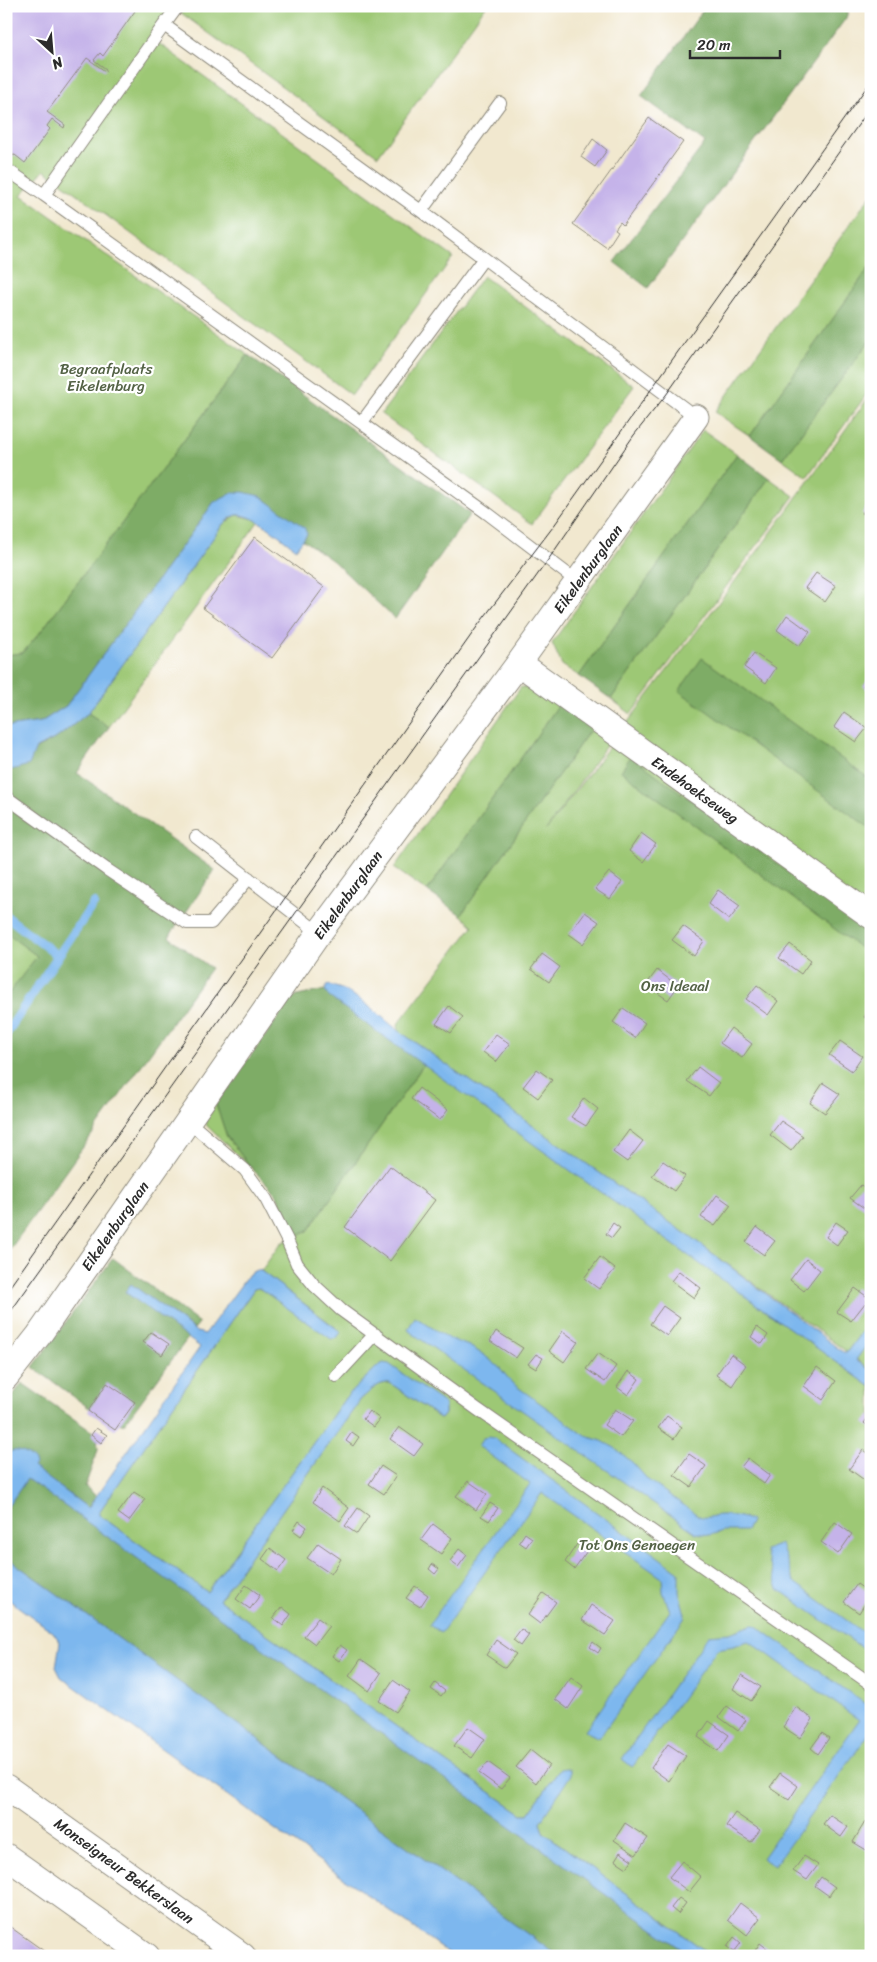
<svg xmlns="http://www.w3.org/2000/svg" width="877" height="1962" font-family="Sriracha,sans-serif">
<style>
.green{fill:#9dc874;stroke:#647a50}
.forest{fill:#7eac66;stroke:#546c48}
.water{fill:#7db7ee;stroke:#54718c}
.lines{fill:none;stroke-linecap:round;stroke-linejoin:round}
.stream{stroke:#7db7ee;stroke-width:9}
.building{fill:#c5b3e9}
.lane-casing{stroke:#8e8a7d;stroke-width:14}
.street-casing{stroke:#8e8a7d;stroke-width:27}
.lane{stroke:#fff;stroke-width:12}
.street{stroke:#fff;stroke-width:25}
.tram{stroke:#2b2b2b;stroke-width:1}
.labels{text-anchor:middle;stroke-width:4.5;stroke-linejoin:round;paint-order:stroke}
.park-label{font-size:15px;fill:#536245;stroke:#fff}
.street-label{font-size:15px;fill:#2b2b2b;stroke:#fff}
</style>
<rect width="100%" height="100%" fill="#fff"/>
<filter id="ink" filterUnits="userSpaceOnUse"><feTurbulence type="fractalNoise" baseFrequency=".02" numOctaves="2"/><feDisplacementMap in="SourceGraphic" scale="10" xChannelSelector="R" yChannelSelector="G"/><feConvolveMatrix kernelMatrix="1 2 1 2 8 2 1 2 1" color-interpolation-filters="sRGB"/></filter>
<filter id="wash" filterUnits="userSpaceOnUse"><feTurbulence type="fractalNoise" baseFrequency=".0096" numOctaves="4" result="noise"/><feDisplacementMap in="SourceGraphic" scale="20" xChannelSelector="R" yChannelSelector="G"/><feGaussianBlur stdDeviation="1.12" result="paint"/><feColorMatrix in="noise" values="0 0 0 0 0 0 0 0 0 0 0 0 0 0 0 0 0 1.4 0 .05"/><feComposite in="paint" operator="in"/></filter>
<g filter="url(#wash)">
<rect width="100%" height="100%" fill="#f1e8cf"/>
<!-- green -->
<path class="green" d="M6,6H486L378,156L174,8L154,40L453,257L352,395L44,170L21,195L248,355L39,634L22,653L8,655H6Z
M871,195V265L750,436L715,412Z
M483,276L634,386L532,524L381,414Z
M871,339V388L807,477L782,459Z
M871,394V1319L847,1352L696,1241L399,1031L398,1024L473,926L461,915L592,727L611,739L546,830L760,548Z
M703,430L737,454L579,676L562,665L552,643Z
M769,478L794,496L631,714L611,699Z
M237,515L254,519L258,522L109,727L88,713L223,524Z
M521,687L543,690L560,703L427,891L394,868Z
M6,933L38,956L6,997Z
M424,1064L871,1387V1956H712L543,1832L540,1822L560,1769L528,1814H522L446,1762L219,1600L361,1399C370,1392 378,1381 390,1383L441,1419L445,1414V1409L377,1367L346,1397L207,1592L99,1515V1512L254,1289L258,1288L339,1330L261,1271L281,1243L308,1231Z
M216,1104L227,1137L253,1170L207,1126L205,1120Z
M871,1339V1370L856,1359Z"/>
<!-- forest -->
<path class="forest" d="M706,6H850L846,18L648,288L614,262L705,143L641,96Z
M871,265V339L782,459L750,436Z
M248,355L470,514L395,619L333,561L303,540L307,534L214,502L66,706L41,722L6,727V655L22,653L39,634Z
M737,454L769,478L611,699L579,676Z
M702,658L871,780V829L679,691Z
M560,703L592,727L461,915L427,891Z
M88,713L109,727L77,773L215,870L169,937L211,968L6,1255V997L37,956L6,933V766L11,770L36,749L58,737Z
M631,756L871,933V956L621,771Z
M325,990L345,1008L424,1064L308,1231L295,1237L276,1193L253,1170L227,1137L216,1104L293,997Z
M113,1258L199,1323L194,1329L131,1285L126,1292L188,1338L125,1423L111,1424L33,1367Z
M22,1383L97,1435L98,1450L85,1486L96,1496L88,1508L11,1451L6,1457V1405Z
M27,1478L691,1956H558L6,1557V1509Z"/>
<!-- water -->
<path class="water" d="M243,492L260,496L304,527L307,534L296,549C283,539 254,513 237,515C232,516 227,521 223,524L88,713L58,737L36,748L29,765L11,770L6,766V727L41,722L66,706L214,502L231,493Z
M327,985C352,988 380,1016 399,1031L696,1241L843,1352H847L871,1319V1339L856,1360L871,1371V1387L329,997L325,990Z
M256,1270L261,1271L341,1332L337,1338L331,1339L259,1288L254,1289L99,1512V1515L207,1592L346,1397L377,1367L383,1363L389,1364L445,1404V1414L441,1419L390,1383C379,1381 370,1392 361,1399L219,1600L446,1762L522,1814H528L560,1769L566,1768L570,1770V1776L540,1822L543,1832L712,1956H691L27,1479L6,1509V1457L11,1451C20,1449 31,1455 36,1463L33,1467L88,1508L200,1347L125,1292L131,1284L197,1332L205,1334L249,1274Z
M415,1317L450,1339L469,1346L484,1355L500,1368L512,1383L586,1436L602,1441L615,1448L633,1463L648,1480L699,1516C706,1519 712,1516 719,1515C730,1515 742,1516 751,1521L746,1531H723L710,1535L696,1533L409,1331L408,1329Z
M489,1437L494,1438L679,1572V1592L685,1614L684,1619L599,1738L585,1731L670,1611L663,1592L662,1578L542,1493L441,1633L429,1625L530,1484L478,1446L483,1438Z
M781,1544L794,1582L871,1638V1654L778,1589L765,1550Z
M6,1557L558,1956H453L61,1677L56,1667L60,1642L53,1632L6,1598Z
M751,1625H755L871,1708V1731L774,1866L762,1858L859,1720L752,1643L748,1641L734,1646L717,1649L634,1765L632,1767L622,1759L709,1635L730,1633Z"/>
<g class="lines">
<!-- stream -->
<path class="stream" d="M6,916L58,956L6,1034
M58,956L94,903"/>
</g>
<g id="blocks">
<!-- building -->
<path class="building" d="M14,6H128L135,11L103,56L100,53L94,60L106,69L105,71L87,58L47,112L65,125L64,128L52,119L47,126L50,129L25,163L15,155L12,156L13,154L6,149V17Z
M649,118L683,142L623,225L620,222L615,229L618,231L607,248L573,224Z
M593,139L607,150L595,167L581,157Z
M871,502V519L862,513Z
M255,537L324,587L272,658L203,608Z
M816,573L836,586L825,602L805,588Z
M787,615L810,632L799,646L777,630Z
M754,653L776,668L766,683L744,667Z
M871,676V692L863,686Z
M844,712L867,728L856,742L834,727Z
M641,833L656,844L643,862L629,851Z
M609,872L622,882L610,899L595,889Z
M718,890L740,906L729,920L708,904Z
M585,912L599,922L583,944L569,934Z
M683,926L704,941L694,956L672,940Z
M790,944L811,960L801,974L779,958Z
M542,954L560,967L549,982L531,969Z
M657,970L678,986L668,1000L646,985Z
M757,985L778,1001L768,1015L746,999Z
M449,1006L463,1017L451,1033L436,1024Z
M871,1007V1022L864,1017Z
M623,1008L645,1023L635,1038L613,1022Z
M731,1028L752,1044L742,1058L720,1043Z
M496,1034L510,1044L496,1062L483,1052Z
M840,1041L862,1056L852,1071L829,1055Z
M698,1067L719,1083L709,1096L687,1081Z
M537,1069L552,1080L538,1098L523,1087Z
M823,1083L840,1094L825,1113L810,1103Z
M419,1088L448,1110L440,1120L411,1099Z
M584,1098L598,1109L586,1126L571,1117Z
M781,1121L803,1136L791,1151L770,1135Z
M629,1130L643,1141L627,1162L613,1152Z
M663,1161L685,1176L674,1191L652,1176Z
M390,1166L435,1200L390,1261L345,1227Z
M861,1185L871,1192V1213L850,1198Z
M717,1195L731,1205L715,1226L701,1217Z
M836,1222L848,1230L837,1245L826,1237Z
M613,1223L620,1228L612,1238L606,1234Z
M757,1227L775,1241L764,1255L746,1242Z
M600,1257L615,1269L599,1289L584,1278Z
M806,1259L820,1270L804,1291L790,1280Z
M679,1271L701,1288L694,1298L671,1281Z
M855,1288L869,1298L851,1321L837,1312Z
M663,1306L680,1318L667,1336L650,1324Z
M757,1327L768,1335L762,1344L751,1337Z
M496,1331L523,1348L516,1358L490,1341Z
M563,1331L578,1342L564,1362L549,1351Z
M151,1332L169,1344L162,1355L143,1342Z
M598,1353L616,1366L605,1382L586,1369Z
M536,1354L543,1358L536,1369L528,1364Z
M731,1354L746,1365L732,1386L716,1375Z
M817,1367L836,1381L823,1400L804,1386Z
M628,1371L639,1379L628,1395L617,1387Z
M107,1383L135,1402L115,1430L88,1411Z
M615,1409L633,1421L621,1437L604,1425Z
M369,1411L380,1419L374,1427L363,1419Z
M871,1414V1428L864,1423Z
M667,1416L682,1427L674,1439L658,1428Z
M399,1427L423,1444L414,1456L390,1439Z
M96,1428L107,1435L101,1443L91,1435Z
M352,1432L359,1437L353,1446L346,1441Z
M863,1450L871,1456V1477L867,1482L849,1469Z
M689,1454L706,1466L691,1487L674,1475Z
M748,1458L770,1475L764,1484L741,1467Z
M381,1466L396,1476L384,1494L369,1484Z
M468,1481L487,1494L476,1510L456,1496Z
M322,1488L349,1508L340,1521L313,1502Z
M134,1492L145,1499L129,1521L118,1513Z
M490,1503L498,1508L489,1521L481,1516Z
M358,1508L369,1516L357,1534L345,1526Z
M299,1521L307,1527L301,1536L293,1530Z
M835,1522L852,1534L838,1554L821,1542Z
M433,1524L452,1538L441,1554L421,1540Z
M525,1533L532,1538L526,1547L519,1542Z
M318,1543L341,1559L331,1574L307,1558Z
M577,1544L587,1551L574,1569L565,1562Z
M270,1548L286,1560L278,1571L262,1559Z
M459,1549L467,1555L458,1567L450,1561Z
M432,1564L439,1569L435,1574L429,1569Z
M857,1584L871,1594L859,1613L844,1602Z
M246,1585L260,1595L250,1609L236,1599Z
M415,1586L428,1595L420,1607L406,1598Z
M543,1593L556,1602L540,1624L528,1615Z
M591,1605L615,1621L605,1635L582,1620Z
M282,1607L291,1614L283,1626L273,1618Z
M318,1618L329,1626L315,1644L304,1636Z
M521,1629L529,1635L521,1646L513,1640Z
M496,1640L516,1654L505,1668L486,1655Z
M593,1642L601,1648L598,1653L590,1647Z
M340,1645L347,1650L339,1661L332,1656Z
M361,1659L381,1673L369,1691L349,1676Z
M742,1675L761,1687L751,1701L733,1689Z
M571,1677L583,1686L568,1709L555,1699Z
M393,1680L410,1692L396,1712L379,1701Z
M435,1683L445,1691L441,1696L431,1689Z
M727,1706L746,1720L738,1731L719,1717Z
M796,1707L813,1719L800,1738L783,1727Z
M709,1721L729,1735L718,1751L698,1737Z
M468,1727L485,1739L472,1758L454,1746Z
M822,1733L829,1738L818,1754L811,1748Z
M668,1744L686,1756L669,1781L651,1768Z
M530,1750L549,1765L536,1783L516,1767Z
M488,1762L510,1778L501,1789L479,1773Z
M780,1773L798,1786L789,1800L770,1787Z
M735,1813L760,1830L751,1842L726,1826Z
M830,1815L848,1827L841,1837L823,1824Z
M865,1822L871,1826V1847L868,1851L853,1842Z
M625,1823L648,1838L636,1855L614,1840Z
M620,1852L632,1860L627,1868L615,1860Z
M804,1856L818,1865L807,1880L793,1871Z
M682,1861L701,1877L689,1892L669,1877Z
M821,1877L835,1887L829,1896L815,1886Z
M679,1898L686,1903L678,1914L671,1908Z
M740,1903L760,1918L747,1935L728,1920Z
M6,1924L51,1956H6Z
M734,1937L741,1943L734,1952L727,1947Z
M760,1943L777,1956H751Z"/>
</g>
</g>
<g filter="url(#ink)">
<use href="#blocks" fill-opacity="0" stroke="#8e8a7d" stroke-width="1"/>
<g class="lines">
<!-- lane casing -->
<g class="lane-casing">
<path id="lane" d="M164,25L178,6
M6,169L44,195
M421,211L500,103
M362,422L484,258
M578,582L487,513L44,195L164,25L421,211L696,417
M6,797L106,869L187,923H211L249,878
M196,837L319,933
M188,1121L245,1170L266,1199L287,1240L297,1264L314,1285L341,1310L477,1409L871,1684
M336,1376L375,1334"/>
</g>
<!-- street casing -->
<g class="street-casing">
<path id="street" d="M519,663L871,916
M6,1377L39,1335L319,933L519,663L696,417
M6,1787L243,1956
M6,1856L147,1956"/>
</g>
<!-- lane -->
<use href="#lane" class="lane"/>
<!-- street -->
<use href="#street" class="street"/>
<!-- tram -->
<path class="tram" d="M6,1292L479,624L553,527L871,81
M6,1318L548,560L634,435L666,395L871,107"/>
</g>
</g>
<g class="labels">
<!-- park labels -->
<g class="park-label">
<text x="106" y="374">Begraafplaats<tspan x="106" dy="17">Eikelenburg</tspan></text>
<text x="675" y="991">Ons Ideaal</text>
<text x="637" y="1550">Tot Ons Genoegen</text>
</g>
<!-- street labels -->
<g class="street-label">
<text transform="translate(588 569) rotate(-54)" y="5">Eikelenburglaan</text>
<text transform="translate(695 790) rotate(36)" y="5">Endehoekseweg</text>
<text transform="translate(348 895) rotate(-54)" y="5">Eikelenburglaan</text>
<text transform="translate(115 1226) rotate(-55)" y="5">Eikelenburglaan</text>
<text transform="translate(124 1871) rotate(36)" y="5">Monseigneur Bekkerslaan</text>
</g>
</g>
<!-- margin -->
<rect width="877" height="1962" fill="none" stroke="#fff" stroke-width="25"/>
<!-- north arrow -->
<g transform="translate(52 52) rotate(154)" stroke="#ffffff" stroke-width="4" paint-order="stroke">
<path d="M0-4L9 19L0 12L-9 19Z" fill="#2b2b2b"/>
<text y="-8" font-size="14" font-weight="bold" text-anchor="middle" fill="#2b2b2b">N</text>
</g>
<!-- scale -->
<path d="M690 50v8h90v-8" fill="none" stroke="#2b2b2b" stroke-width="2.5"/>
<text x="697" y="50" font-size="15" fill="#2b2b2b" stroke="#ffffff" stroke-width="4" paint-order="stroke">20 m</text>
</svg>
